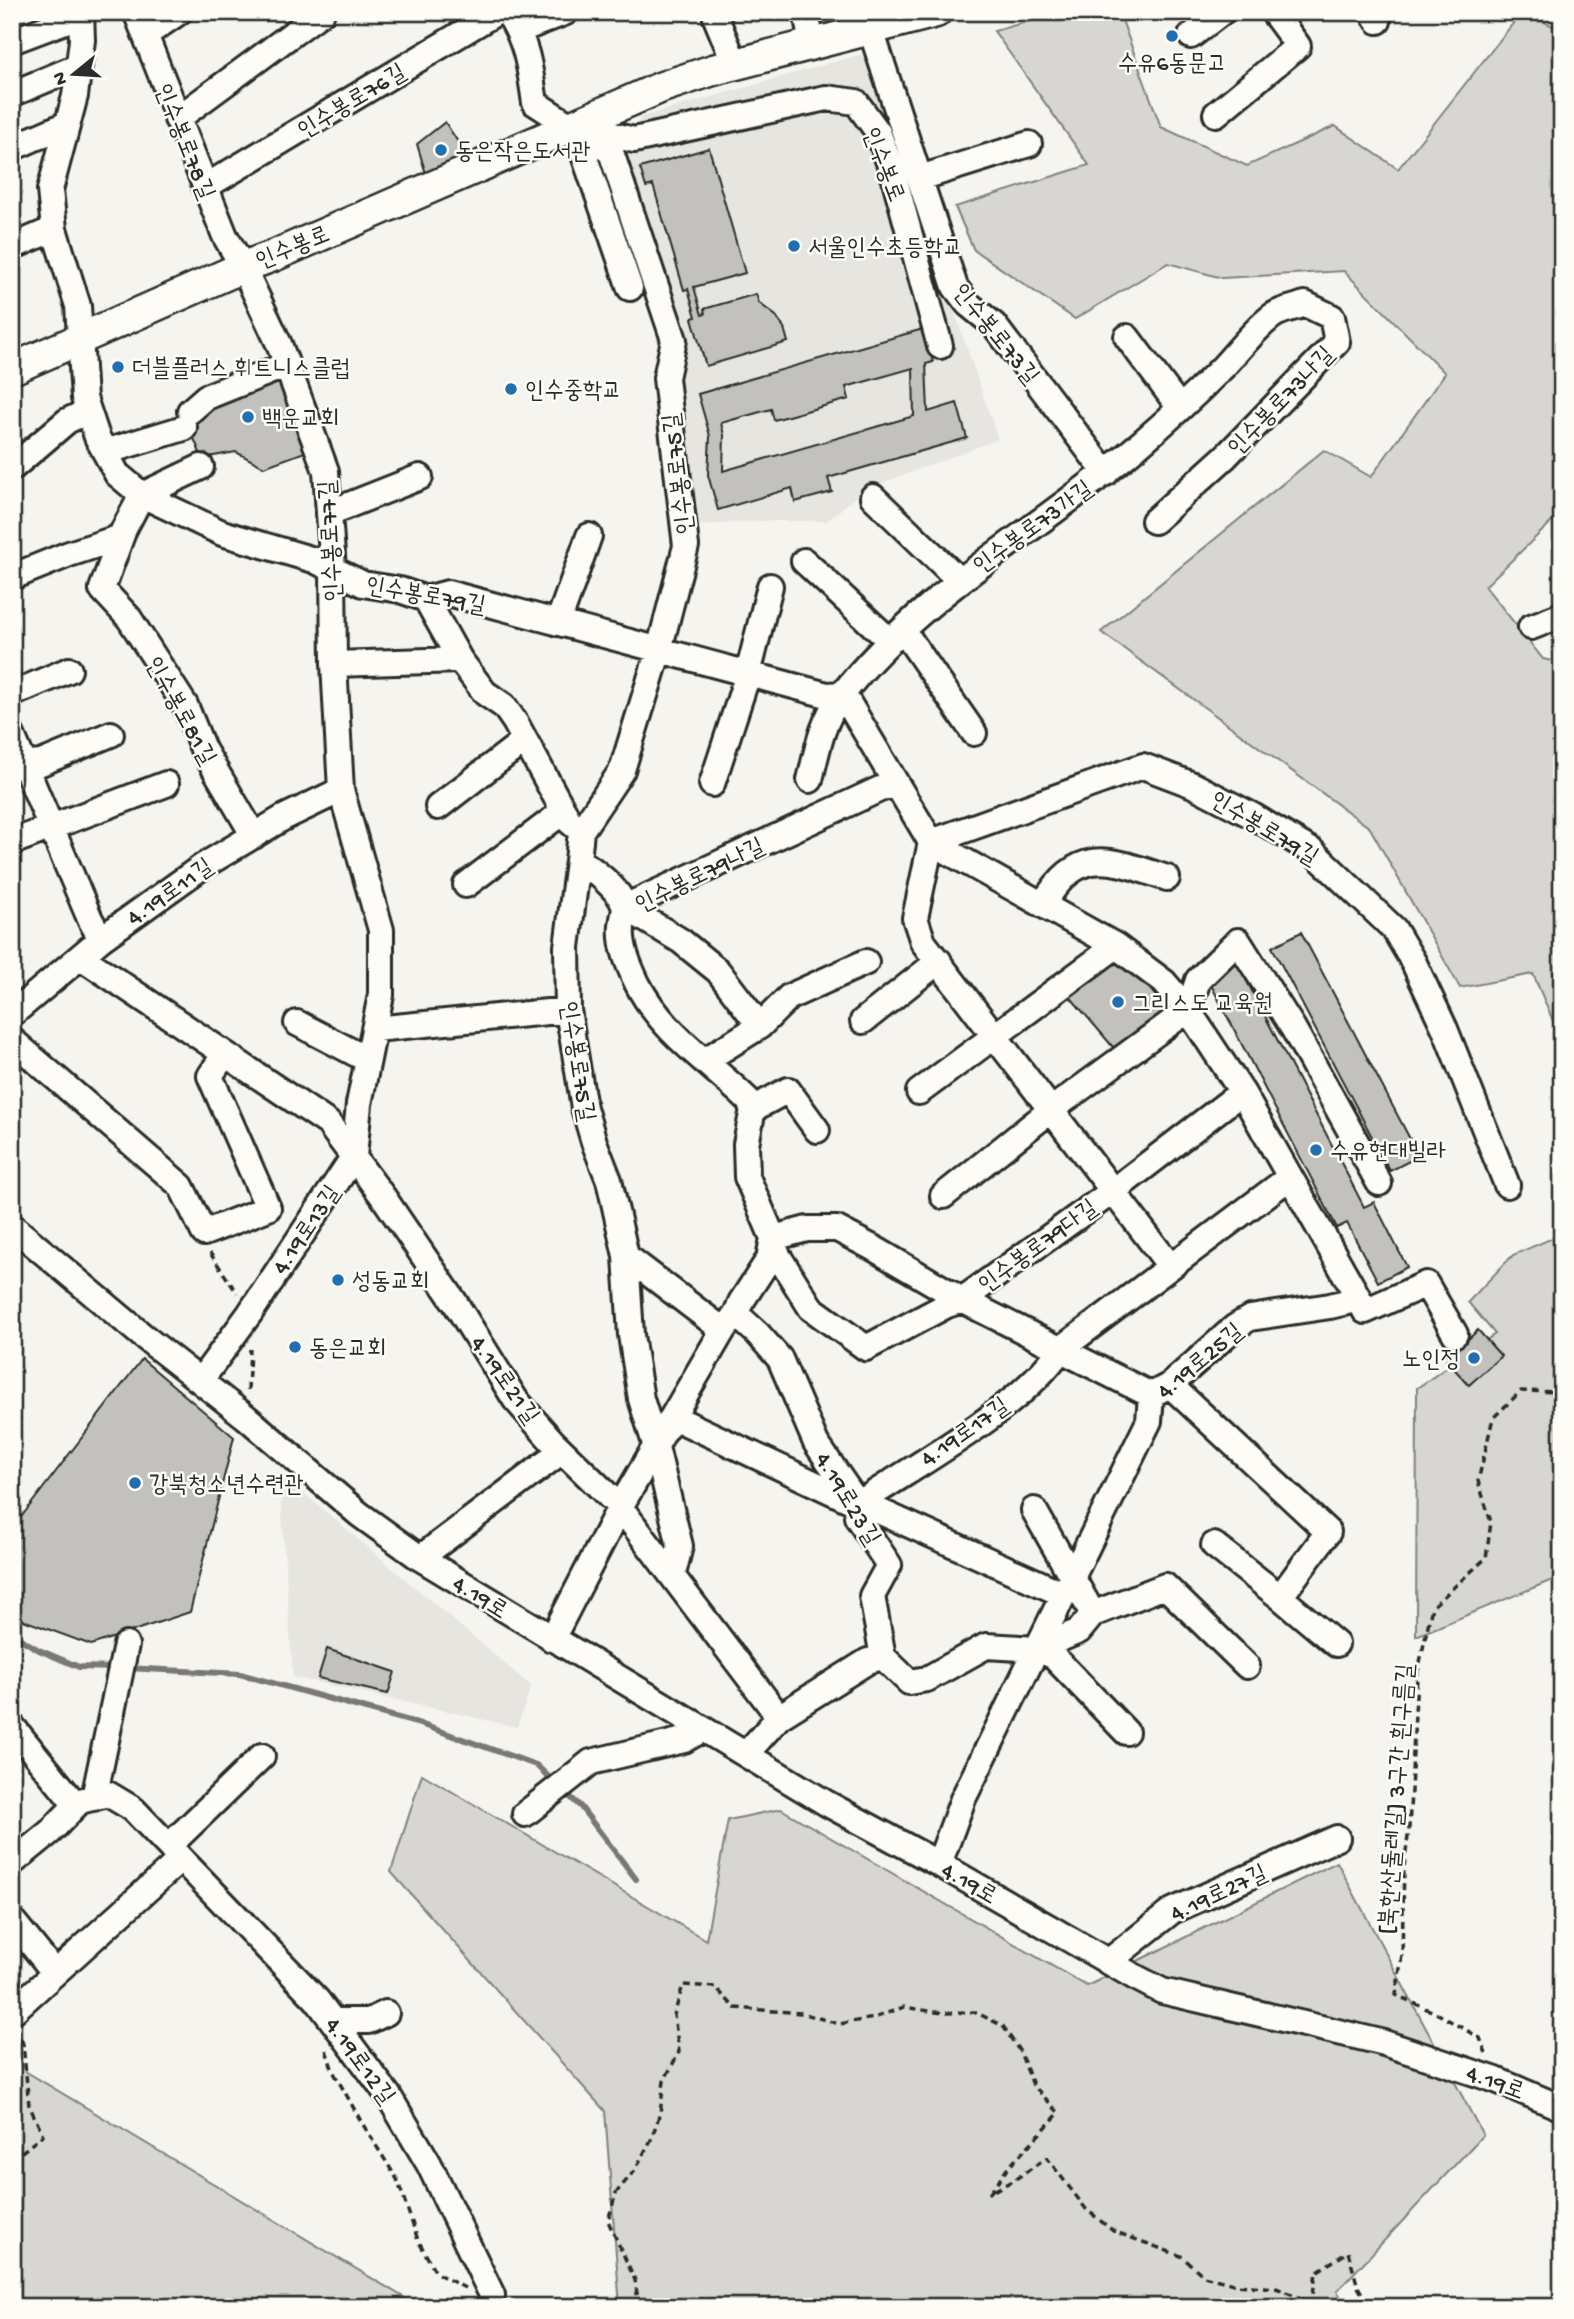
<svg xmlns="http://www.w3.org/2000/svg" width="1574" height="2319" font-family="'Gochi Hand','Poor Story',sans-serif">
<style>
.built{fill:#e6e5e0}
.green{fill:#d7d6d2;stroke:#81807e;stroke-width:2}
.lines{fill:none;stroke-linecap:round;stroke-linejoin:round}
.stream{stroke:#797877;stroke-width:6}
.building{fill:#c2c1be;stroke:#2b2b2b;stroke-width:2;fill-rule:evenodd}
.minor-casing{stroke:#2b2b2b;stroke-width:30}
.major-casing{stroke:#2b2b2b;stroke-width:35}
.path{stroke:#2b2b2b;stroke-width:3.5;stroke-dasharray:7 5;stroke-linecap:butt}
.minor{stroke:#fdfcf7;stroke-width:24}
.major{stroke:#fdfcf7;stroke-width:30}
.poi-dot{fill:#1f6fb2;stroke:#fdfcf7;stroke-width:2.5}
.labels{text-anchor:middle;stroke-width:5;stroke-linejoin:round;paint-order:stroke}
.poi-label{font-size:24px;fill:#2b2b2b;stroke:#fdfcf7;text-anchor:start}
.street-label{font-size:24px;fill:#2b2b2b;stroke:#fdfcf7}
</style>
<rect width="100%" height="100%" fill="#f5f4ef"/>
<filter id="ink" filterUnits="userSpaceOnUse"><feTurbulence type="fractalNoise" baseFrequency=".0143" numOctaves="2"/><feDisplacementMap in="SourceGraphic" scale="14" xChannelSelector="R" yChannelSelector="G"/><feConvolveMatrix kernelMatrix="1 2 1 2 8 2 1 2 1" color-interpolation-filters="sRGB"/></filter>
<g filter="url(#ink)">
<!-- built -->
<path class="built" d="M866,53L998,439L862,491L827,521H759L693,526L675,384L689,340L623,152L641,117Z
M279,1472L531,1686L517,1727L293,1677Z"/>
<!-- green -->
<path class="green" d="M1062,12H1119L1161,127L1247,166L1335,126L1398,169L1522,12L1562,30V512L1485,586L1543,659L1562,663V1042L1533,974L1460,988L1370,828L1101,632L1324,450L1371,477L1445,373L1344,271L1222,278L1168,263L1075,319L974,250L955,207L1089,165L994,31Z
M1562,1234V1576L1416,1636L1417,1388L1495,1334L1468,1302L1513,1255Z
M422,1774L706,1940L728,1820L781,1809L1087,1986L1337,1862L1483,2135L1337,2291L1347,2307H620L605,2111L391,1872Z
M12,2047L25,2071L420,2307H12Z"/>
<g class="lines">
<!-- stream -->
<path class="stream" d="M12,1634L39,1650L79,1667L116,1668
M127,1668L240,1674L420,1724L536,1765L554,1782
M565,1792L580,1806L636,1879"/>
</g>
<!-- building -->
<path class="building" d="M445,122L467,156L426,174L417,144Z
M709,148L745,273L694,287L702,315L705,314L704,309L756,294L759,303L776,316L784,328L788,342L706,366L692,318L696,317L688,289L684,290L653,185L646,187L640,168Z
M923,329L933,362L926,364L928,412L957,403L967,438L828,478L832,492L795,502L792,488L718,510L708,475L710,436L698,394ZM913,368L914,416L723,471L724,435L721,423L771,409L774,420L849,399L846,387Z
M279,378L305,452L264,467L236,452L202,458L191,431L214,404Z
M1301,932L1419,1156L1390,1171L1272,947Z
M1117,949L1169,1012L1119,1054L1066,992Z
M1237,962L1364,1207L1374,1202L1407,1267L1378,1282L1347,1223L1337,1228L1210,983L1219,978L1217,973Z
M1478,1330L1501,1356L1469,1385L1446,1360Z
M142,1359L234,1437L190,1612L91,1645L23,1620L12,1594V1529Z
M327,1649L395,1672L388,1694L318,1678Z"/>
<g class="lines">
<!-- minor casing -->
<g class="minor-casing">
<path id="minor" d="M81,12L82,40L75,96L50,190L54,229L78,306L84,398L97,437L117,474L142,495L222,533L314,560L363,584L400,590L426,599L448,593L827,695L843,694
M136,12L225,236L243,267L279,344L326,471L333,569L334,664L341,790L381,930V995L359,1104L354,1156L250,1313L201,1380
M507,12C527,41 530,69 535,103L611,152L674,340L666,378L686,546L659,650L622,770L581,831
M717,12L716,18L735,64
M806,12L812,45
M1372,12L1378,21
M520,30L566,12
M871,30L955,287L968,304L994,325L1106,473
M145,35L179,12
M1191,36L1222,12
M12,41L81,15
M12,94L79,66
M1216,114L1298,46L1273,12
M177,119L322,12
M574,126L630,288
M588,129L634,140L826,98L856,102L878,132L893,173L940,346
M12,148L67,124
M920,178L1029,144
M205,187L497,12
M12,247L54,229
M1127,337L1180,408
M190,411L206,397L286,365
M105,452L184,428
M201,467L142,495L124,529L102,589L129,618L185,705L203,749L254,836
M12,468L67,421L88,411
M873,497L959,580
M329,513L420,477
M804,561L890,641
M12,577L69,554L121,537
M426,599L460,660L485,693L504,706L515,722L569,821L581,831L578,861C592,867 619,890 624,905C626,912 622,919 622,926C620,946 629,966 637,983C662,1033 709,1062 748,1100L753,1109L746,1144L747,1177L773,1238L777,1254L811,1308L866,1348L947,1305L962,1300L1113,1191L1242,1092
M558,623L589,536
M1531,627L1562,615
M903,630L974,733
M334,664L460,660
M12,694L69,670
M843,694L931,842L1116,946L1164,982L1188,1010L1242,1092L1359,1299
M12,735L90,919L101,939
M12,766L41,763L111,734
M810,780C817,751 822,721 841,696C922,591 1042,529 1141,443C1169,419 1197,393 1223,367C1238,351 1253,331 1271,317C1279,310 1295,308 1305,304L1332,317L1337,342L1226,456L1154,521
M712,784L748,674L770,586
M438,807L525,740
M12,842L166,784
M578,861L567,947L568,1010L584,1108L594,1142L609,1180L626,1256L631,1335L641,1399L656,1447L680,1546L673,1574
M466,885L564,811
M1043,904C1080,844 1109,859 1167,878
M625,907L880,789L896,784
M625,907L681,941L718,971L760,1026
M81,957L328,1123L384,1198L454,1301L515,1399L552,1441L620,1507L779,1717
M12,1014L101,939L203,866L283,818L341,790
M863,1021L939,961
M297,1023L368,1060
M375,1029L568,1010
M12,1040L181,1186L204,1233L268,1208L210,1076L224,1055
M704,1061L760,1026L789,997L866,962
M919,1092L1116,946
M753,1109L788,1090L817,1130
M943,1196L1051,1110L1188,1010L1198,980L1238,941L1293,1028L1379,1183
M12,1226L143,1336L246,1417L359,1514L420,1558L826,1803L939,1864L1135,1977L1162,1991L1381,2042L1496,2080L1562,2108
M626,1256L723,1330
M1170,1266L923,942L915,918L931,842L1143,766L1193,785L1253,816L1312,851L1394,929L1414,963L1445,1029L1507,1185
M736,1314L758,1334L780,1359L816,1443L858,1504L857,1517L889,1565L872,1596L883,1657L868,1661L779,1717L746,1754
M1170,1385L1328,1532L1280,1597L1336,1644
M673,1417L858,1504L872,1508L1063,1594
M858,1504C920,1462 1019,1410 1061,1349L1290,1177
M1034,1510L1093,1614
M1214,1545L1280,1597
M420,1558L562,1451
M552,1639L620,1507L723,1330L736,1314L741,1302L769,1259L773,1238L807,1229H837L875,1249L962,1300L1151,1395
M1037,1649L1079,1631L1093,1614L1165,1586L1247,1666
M883,1657L909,1682L927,1679L986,1646L1037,1649L1053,1656L1126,1732
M12,1726L76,1805
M94,1798L126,1645
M525,1814L591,1762L684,1740L703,1729
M169,1846L262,1756
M12,1863L50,1832L80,1801L108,1794L133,1809L317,2000L388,2095L429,2164L492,2295
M939,1864L963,1799L1149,1421L1151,1395L1170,1385L1235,1327L1250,1318L1330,1306L1359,1299L1365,1311L1426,1284L1455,1334
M12,1920L54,1972
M1108,1962L1172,1911L1337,1838
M12,2012L181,1859
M333,2021H369L386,2013"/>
</g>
<!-- major casing -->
<g class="major-casing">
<path id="major" d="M12,369L243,267L273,256L662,87L713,70L936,12"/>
</g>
<!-- path -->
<path class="path" d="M210,1253L237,1293
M248,1390L250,1349
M326,2050L333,2071L362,2123L397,2179L418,2240L436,2273L465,2288
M1486,2053L1480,2038L1438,2014L1396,1995L1402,1955L1404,1867L1409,1829L1417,1676L1432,1607L1486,1558L1491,1522L1478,1481L1493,1418L1521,1391L1562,1392
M12,2160L43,2135L29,2105L23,2044L18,2030
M639,2307L635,2280L608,2221L616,2193L635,2170L651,2140L660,2113L664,2081L679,2052L674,2015L683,1985L715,1987L735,2008L802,2013L839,2024L874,2018L904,2007L942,2013L975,2012L1003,2026L1020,2052L1033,2085L1059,2113L1007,2169L990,2193L1017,2178L1047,2158L1086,2209L1113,2231L1181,2256L1204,2276L1237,2285L1276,2288L1312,2302L1316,2272L1348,2252L1358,2287L1370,2307"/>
<!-- minor -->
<use href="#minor" class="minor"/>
<!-- major -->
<use href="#major" class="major"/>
</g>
</g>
<!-- markers -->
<g class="poi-dot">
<circle cx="1172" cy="36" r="7"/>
<circle cx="441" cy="150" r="7"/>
<circle cx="794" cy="246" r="7"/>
<circle cx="118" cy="367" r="7"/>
<circle cx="511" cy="389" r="7"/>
<circle cx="248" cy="417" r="7"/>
<circle cx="1118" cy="1002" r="7"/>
<circle cx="1316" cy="1150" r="7"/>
<circle cx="338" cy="1280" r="7"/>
<circle cx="295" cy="1347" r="7"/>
<circle cx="1474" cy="1358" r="7"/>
<circle cx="135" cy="1483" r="7"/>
</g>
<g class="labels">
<!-- poi labels -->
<g class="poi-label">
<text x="1172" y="70" text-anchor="middle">수유6동문고</text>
<text x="455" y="158">동은작은도서관</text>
<text x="808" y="254">서울인수초등학교</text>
<text x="132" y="375">더블플러스 휘트니스클럽</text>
<text x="525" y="397">인수중학교</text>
<text x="262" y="425">백운교회</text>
<text x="1132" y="1010">그리스도 교육원</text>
<text x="1330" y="1158">수유현대빌라</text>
<text x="352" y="1288">성동교회</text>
<text x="309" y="1355">동은교회</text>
<text x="1460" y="1366" text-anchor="end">노인정</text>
<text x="149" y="1491">강북청소년수련관</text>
</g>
<!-- street labels -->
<g class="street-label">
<text transform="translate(351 100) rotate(-31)" y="8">인수봉로76길</text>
<text transform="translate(186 141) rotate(68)" y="8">인수봉로78길</text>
<text transform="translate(885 164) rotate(69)" y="8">인수봉로</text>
<text transform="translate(292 246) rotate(-22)" y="8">인수봉로</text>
<text transform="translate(997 333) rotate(51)" y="8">인수봉로73길</text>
<text transform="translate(1280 400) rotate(-46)" y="8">인수봉로73나길</text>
<text transform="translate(677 474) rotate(-97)" y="8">인수봉로75길</text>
<text transform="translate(1032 526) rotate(-36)" y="8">인수봉로73가길</text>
<text transform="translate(329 541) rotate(-93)" y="8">인수봉로77길</text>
<text transform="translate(426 594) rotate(10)" y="8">인수봉로79길</text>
<text transform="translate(182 710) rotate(61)" y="8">인수봉로81길</text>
<text transform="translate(1265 827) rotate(31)" y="8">인수봉로79길</text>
<text transform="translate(699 874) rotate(-26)" y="8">인수봉로79나길</text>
<text transform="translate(169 891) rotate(-35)" y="8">4.19로11길</text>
<text transform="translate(579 1061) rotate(81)" y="8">인수봉로75길</text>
<text transform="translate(305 1229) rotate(-56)" y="8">4.19로13길</text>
<text transform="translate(1037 1245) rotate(-36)" y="8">인수봉로79다길</text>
<text transform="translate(1199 1360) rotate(-40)" y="8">4.19로25길</text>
<text transform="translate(506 1379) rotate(55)" y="8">4.19로21길</text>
<text transform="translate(964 1431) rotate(-35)" y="8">4.19로17길</text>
<text transform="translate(849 1498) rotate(59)" y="8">4.19로23길</text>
<text transform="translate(481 1596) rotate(32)" y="8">4.19로</text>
<text transform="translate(1395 1799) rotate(-86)" y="8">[북한산둘레길] 3구간 흰구름길</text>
<text transform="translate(970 1882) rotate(30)" y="8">4.19로</text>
<text transform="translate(1218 1892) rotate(-25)" y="8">4.19로27길</text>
<text transform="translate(361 2060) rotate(54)" y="8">4.19로12길</text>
<text transform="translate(1496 2081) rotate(20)" y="8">4.19로</text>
</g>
</g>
<!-- margin -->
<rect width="1574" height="2319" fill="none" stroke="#fdfcf7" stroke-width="42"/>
<rect x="21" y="21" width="1532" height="2277" fill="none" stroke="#2b2b2b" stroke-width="2.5" filter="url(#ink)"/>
<!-- north arrow -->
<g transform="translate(74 74) rotate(252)" stroke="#fdfcf7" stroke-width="5" paint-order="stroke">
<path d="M0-5L12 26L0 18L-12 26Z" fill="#2b2b2b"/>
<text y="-10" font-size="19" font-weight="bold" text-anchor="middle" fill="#2b2b2b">N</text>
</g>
</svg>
